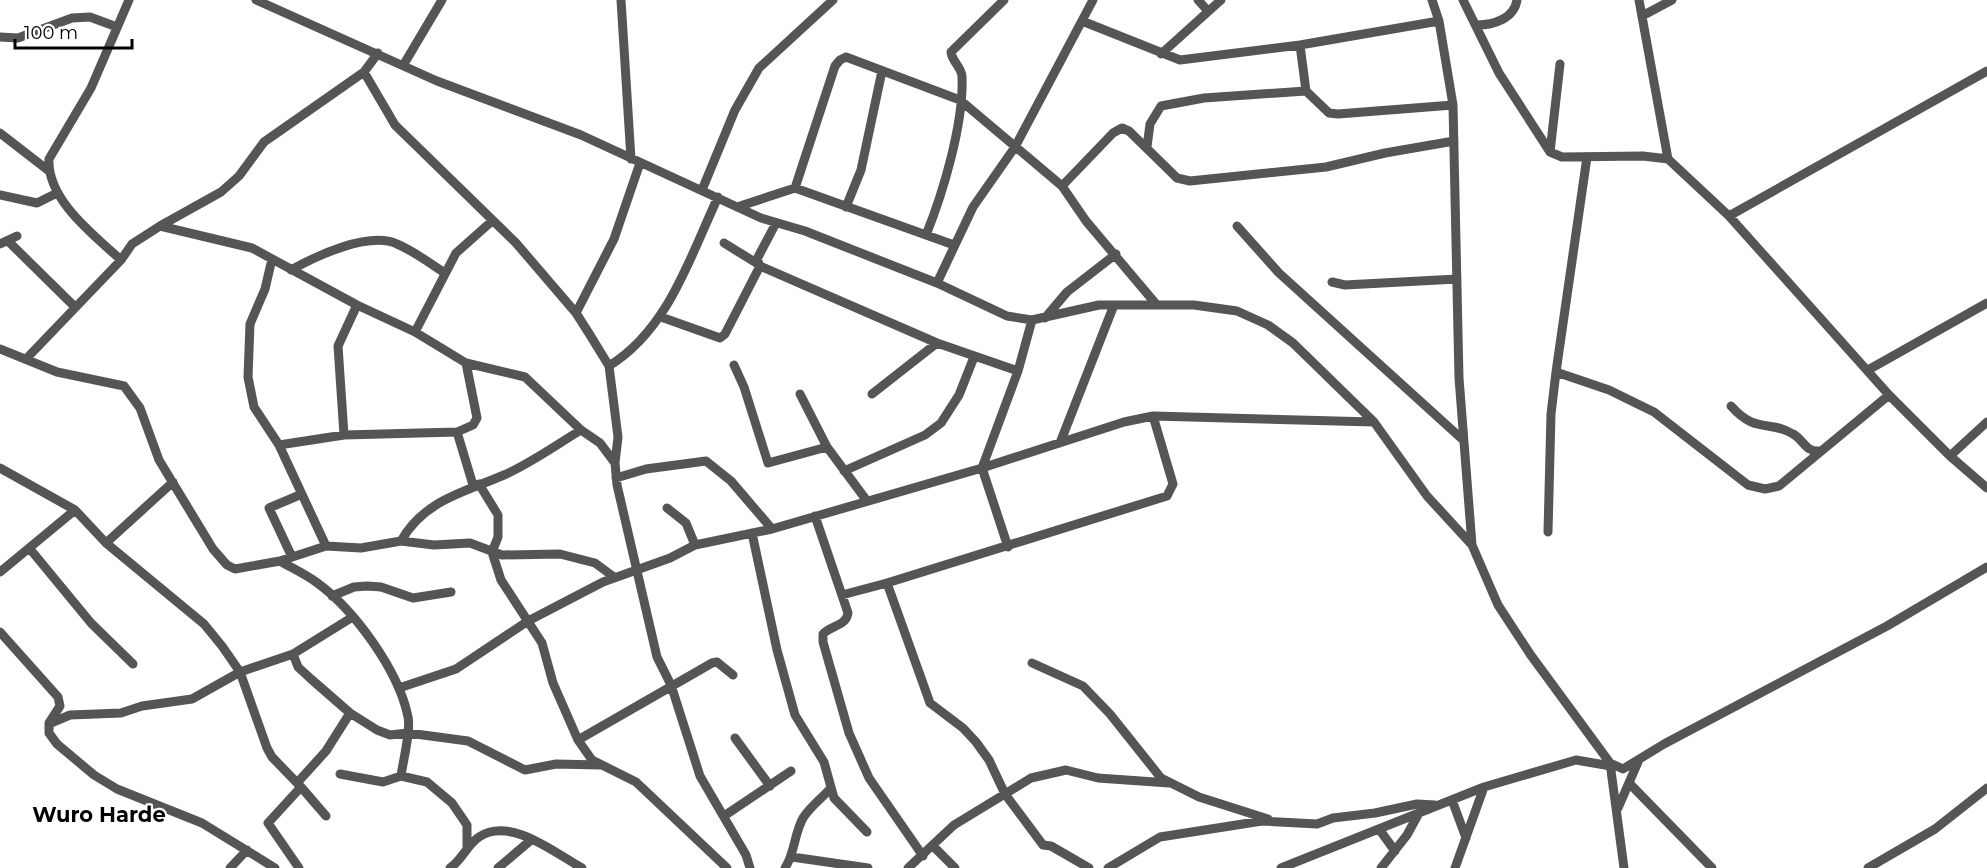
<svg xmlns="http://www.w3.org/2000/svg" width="1987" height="868" font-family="Montserrat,sans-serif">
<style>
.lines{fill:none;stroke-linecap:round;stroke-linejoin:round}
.minor{stroke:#555;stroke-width:9}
.labels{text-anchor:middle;stroke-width:4.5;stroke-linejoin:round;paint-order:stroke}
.quarter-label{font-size:21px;font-weight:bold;fill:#000;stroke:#fff}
</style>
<rect width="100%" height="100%" fill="#fff"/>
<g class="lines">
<!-- minor -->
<path class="minor" d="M256,0L437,81L581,135L761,218L805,231L937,283L1007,316L1032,320L1099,305H1194L1237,311L1268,325L1293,343L1374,422L1427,496L1472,545
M621,0L631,159
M1198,0L1208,11
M1432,0L1439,21L1453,105L1459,378L1472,545L1498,605L1530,654L1610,763L1623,769L1664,744L1887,626L1987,567
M1463,0L1499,73L1550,152L1562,157L1643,156L1668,159L1729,216L1889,395L1950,456L1987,488
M1639,0L1668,159
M1642,16L1672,0
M1082,21L1180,60L1300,45L1439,21
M1477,25C1493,25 1514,19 1517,0
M0,37L18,38L72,18L90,17L117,27
M1300,45L1306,91
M1161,54L1221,0
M404,64L442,0
M364,72L395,125L516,243L576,313L590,335L609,366L618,437L615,463L617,485L657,657L671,685L700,776L746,855L750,868
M0,133L49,171
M1147,147L1150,124L1161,106L1204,98L1306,91L1329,113L1338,114L1453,105
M1550,152L1560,64
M1587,157L1556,372L1609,390L1654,412L1748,485L1765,489L1779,486L1889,395
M1062,186L1113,133L1122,128L1129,131L1177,178L1190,181L1326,167L1385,153L1454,141
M795,188L835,66L840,60L846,57L960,100L1062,186L1086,221L1156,304
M702,190L735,110L759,68L833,0
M0,195L37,203L57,193
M737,207L795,188L954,245
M846,207L861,170L882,71
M1729,216L1987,71
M776,223L757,259L760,266L937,343L1018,371
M160,226L221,192L239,176L264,142L364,72L378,53
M1237,226L1279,273L1462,439
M926,235C943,193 964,123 962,77C962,67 952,62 951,52L1004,0
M8,241L75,307
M724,243L758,264
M0,244L17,236
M272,259L265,289L250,324L248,377L254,407L279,445L326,546
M121,260C94,235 47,200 49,159L91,88L129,0
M291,270C316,256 369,231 397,244C414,251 429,263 445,273
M1332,282L1345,285L1457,279
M937,283L973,207L1015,147L1093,0
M576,313L614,239L640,163
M661,317L720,338L725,334L760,266
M1045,318L1067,292L1116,254
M415,332L456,253L492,221
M0,349L57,372L124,386L140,408L159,460L213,549L227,565L235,569L280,561L326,546L361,548L401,541L434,545L470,543L502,555L560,554L595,563L614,577
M26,359L121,260L132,244L160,226L252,248L357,305L415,332L466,363L525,377L581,430L600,443L615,463
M734,365L744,387L768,463L827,447
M609,366C668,330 690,257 718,197
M1868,370L1987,303
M800,394L827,447L867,501
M872,394L937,343
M1731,406C1757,435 1768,419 1793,434C1804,440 1805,452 1819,451
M457,432L473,485
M344,435L338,346L357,305
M1060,443L1114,305
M279,445L344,435L457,432L473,425L477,418L466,363
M1950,456L1987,422
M0,468L75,510L0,572
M844,471L925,435L941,423L959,395L974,357
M616,478L646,469L706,461L731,481L772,529
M479,484L498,515V537L492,552L501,580L542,643L553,683L578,740L592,760L636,782L727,868
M667,508L686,523L695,545
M75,510L106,543L204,624L222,646L240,672L267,748L272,757L301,787L268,823L299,868
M815,516L848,613C846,626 832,625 823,634V642L849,733L869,778L923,856
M1548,532L1551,414L1556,372
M752,533L777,650L795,715L824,762L834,798L867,832
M401,541C424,500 465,492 504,475C531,463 556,445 581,430
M106,543L173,482
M1008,547L982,468L1018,371L1032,320
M30,549L91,623L133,664
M292,557L269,508L302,494
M280,561C292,568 305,574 316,582C354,609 399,671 408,717C411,730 403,761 401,776
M887,583L930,703L963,728L976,742L989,760L1005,794L1043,845L1051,846L1089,868
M842,595L887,583L1167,496L1173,484L1153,416
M332,596L354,587L367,586L381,587L413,598L451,592
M0,632L58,697L60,706L49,723V733L57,744L94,775L117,789L202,823L275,868
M293,654L298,667L311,679L350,713L377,730L390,735L408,733L468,741L525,770L556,764L600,765
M1032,663L1083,686L1110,714L1161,778L1199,797L1268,819
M399,688L456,669L528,621L603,582L670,558L695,545L772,529L982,468L1124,422L1153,416L1374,422
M51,723L70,715L121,713L142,706L192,699L240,672L293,654L351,618
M735,738L770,786
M578,740L712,663L717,662L733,675
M1610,763L1624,868
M340,774L383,782L401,776L427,782L452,803L467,825V848
M297,783L326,751L350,713
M1629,783L1712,868
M301,787L326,816
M1452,800L1466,838
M1618,808L1638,762
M724,816L791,771
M1379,829L1395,851
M933,846L955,868
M792,857L868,868
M230,868L247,850
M450,868C462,860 467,845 479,837C510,816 555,853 582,868
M498,868L531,840
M785,868C795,853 794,834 803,818C810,807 822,798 830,789
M908,868L954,825L1031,778L1066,770L1098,778L1169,783
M1108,868L1160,837L1262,821L1317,824L1333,818L1375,813L1417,804L1435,805
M1281,868L1484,787L1576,760L1611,766
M1381,868L1407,835L1419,813
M1455,868L1484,787
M1868,868L1935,829L1987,788"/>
</g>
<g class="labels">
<!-- quarter labels -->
<g class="quarter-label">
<text x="99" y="822">Wuro Harde</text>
</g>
</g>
<!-- scale -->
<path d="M15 39v9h117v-9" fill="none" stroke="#000000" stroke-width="3"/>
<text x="24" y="39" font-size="18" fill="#000000" stroke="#ffffff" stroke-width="4.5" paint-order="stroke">100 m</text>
</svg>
